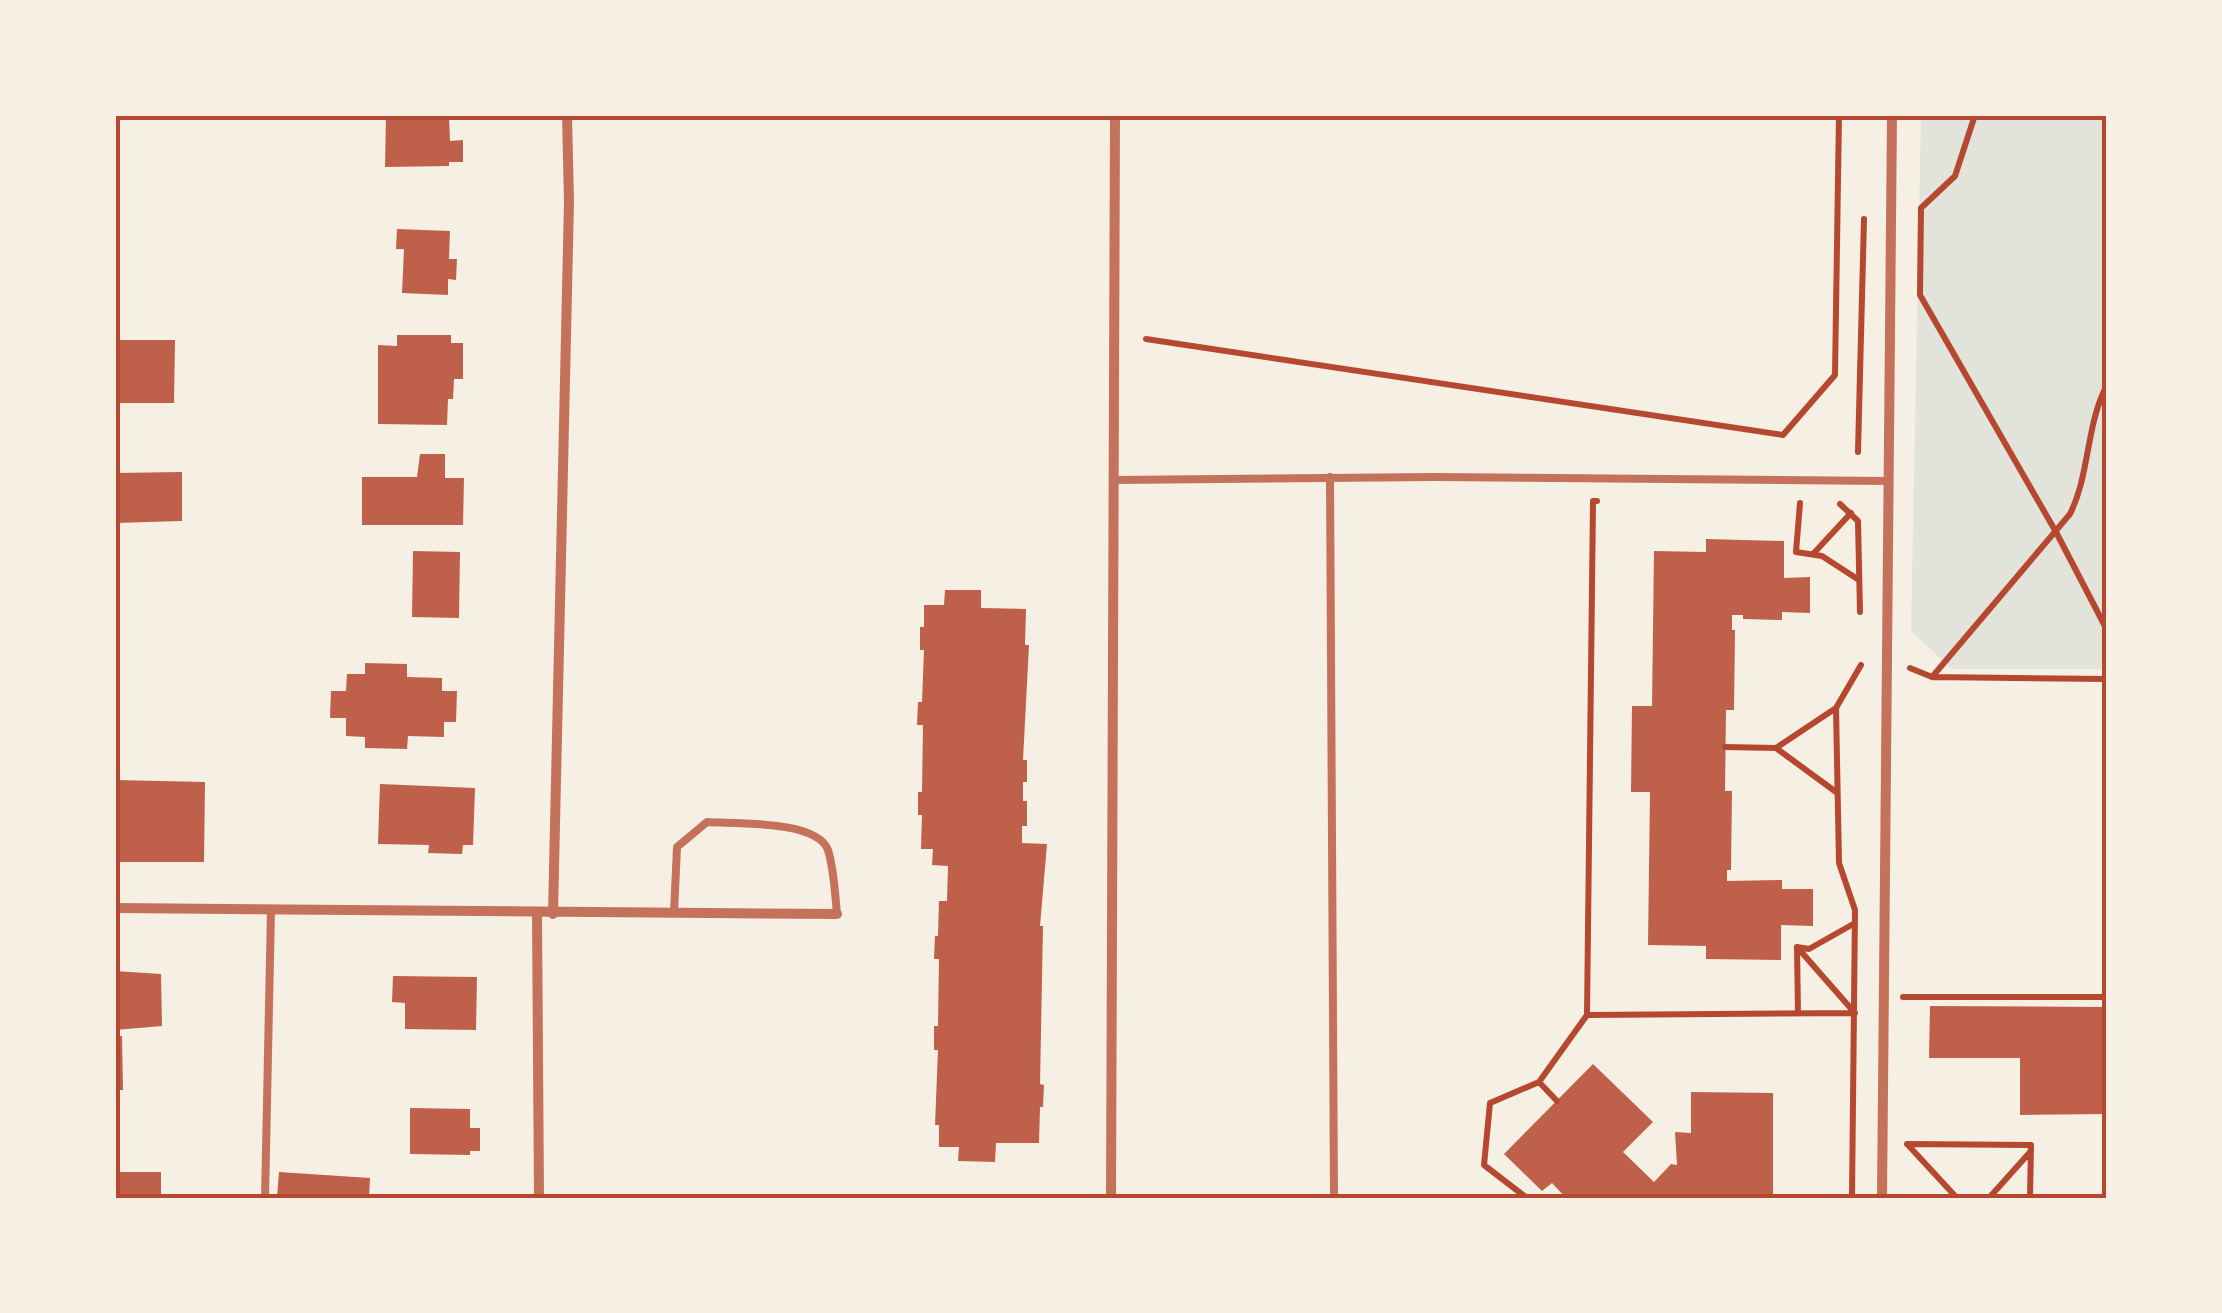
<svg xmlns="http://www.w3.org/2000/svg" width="2222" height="1313" font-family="'Roboto Condensed',sans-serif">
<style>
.green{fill:#e2e4dc}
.building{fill:#bf614a}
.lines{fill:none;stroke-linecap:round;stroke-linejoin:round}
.path{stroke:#b5482f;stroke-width:6}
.service{stroke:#c5725c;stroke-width:8}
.minor{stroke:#c5725c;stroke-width:10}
.neatline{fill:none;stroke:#b5482f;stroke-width:4}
</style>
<rect width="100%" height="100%" fill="#f6efe4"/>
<!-- green -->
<path class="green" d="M1921,115H2107V669H1952L1911,631Z"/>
<!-- building -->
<path class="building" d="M386,115H449L450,141L463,140V162H449V166L385,167Z
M397,229L450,231L449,259H457L456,280L448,279V295L402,293L404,249H396Z
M397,335H451V343H463V379H454L453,399H448L447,425L378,424V345L397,346Z
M115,340H175L174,403H115Z
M420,454H445V478H464L463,525H362V477H417Z
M182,472V521L115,523V473Z
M1706,539L1784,541V578L1810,577V613L1782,612V620L1743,619V615H1732V630H1735L1734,710H1726L1725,791H1732L1731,870H1727V881L1782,880V889H1813V926L1781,925V960L1706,959V946L1648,945L1650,792H1631L1632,706H1652L1654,551L1706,552Z
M413,551L460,552L459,618L412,617Z
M945,590H981V608L1026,609L1025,645H1029L1023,760H1027V782H1023V801H1027V826H1022V843L1047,844L1040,926H1043L1040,1084L1044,1085L1043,1107H1040L1039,1143H996L995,1162L958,1161L959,1147H939V1125H935L938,1050H934V1026H938L939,959H934L935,936H938L939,901H947L948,866L932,865L933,849H921L922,815H918V792H922L923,725H917L918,702H922L924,650H920V627H924V605H944Z
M115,659H119L118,755H115Z
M365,663L407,664V677L442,678V691H457L456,722H444V737L408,736L407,749L365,748V737L346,736V718H330L331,691H346L347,674H365Z
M115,780L205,782L204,862H118L119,852H115Z
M380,784L475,788L473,845H463L462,854L428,853L429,845L378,844Z
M115,971L161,974L162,1026L115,1030Z
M393,976L477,977L476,1030L405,1029V1003L392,1002Z
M1930,1006L2107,1007V1114L2020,1115V1058H1929Z
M115,1036H122L123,1090H115Z
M1593,1064L1653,1122L1623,1152L1654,1182L1671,1164L1677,1165L1675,1132L1691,1133V1092L1773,1093V1198H1566L1552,1183L1542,1191L1504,1154Z
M410,1108L470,1109V1128H480V1151H470V1155L410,1154Z
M115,1172H161V1198H115Z
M279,1172L370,1178L369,1198L277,1197Z"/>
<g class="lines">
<!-- path -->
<path class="path" d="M1975,115L1955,176L1921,208L1920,295L2056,532L2107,630
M1146,339L1783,435L1835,375L1839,115
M1858,452L1864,219
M1800,503L1796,552L1822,556L1859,580
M1840,504L1858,521L1860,612
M1813,554L1851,513
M1910,668L1932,677L2107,679
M1932,677L2070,514C2090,474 2086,424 2107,385
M1725,747L1776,748L1836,792
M1776,748L1836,708
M1797,947L1854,1012
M1903,997H2107
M1798,1013L1797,947L1809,949L1855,923
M1587,1015L1855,1013
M1539,1082L1557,1101
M1907,1144L2031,1145L2030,1198
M1908,1145L1957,1198
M1527,1198L1484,1165L1490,1103L1539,1082L1587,1015L1593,501H1597
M1852,1198L1855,910L1839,863L1836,708L1861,665
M1989,1198L2031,1151"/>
<!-- service -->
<path class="service" d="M1330,477L1334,1198
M1113,480L1434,477L1887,481
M674,913L677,847L707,822C736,824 817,820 828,850C834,869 835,894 837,914
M265,1198L271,910"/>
<!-- minor -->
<path class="minor" d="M115,908L837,914
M537,914L539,1198
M553,914L569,202L567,115
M1111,1198L1115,115
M1882,1198L1892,115"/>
</g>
<!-- border -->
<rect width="2222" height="1313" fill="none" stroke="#f6efe4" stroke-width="235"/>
<rect x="118" y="118" width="1986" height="1078" class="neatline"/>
</svg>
